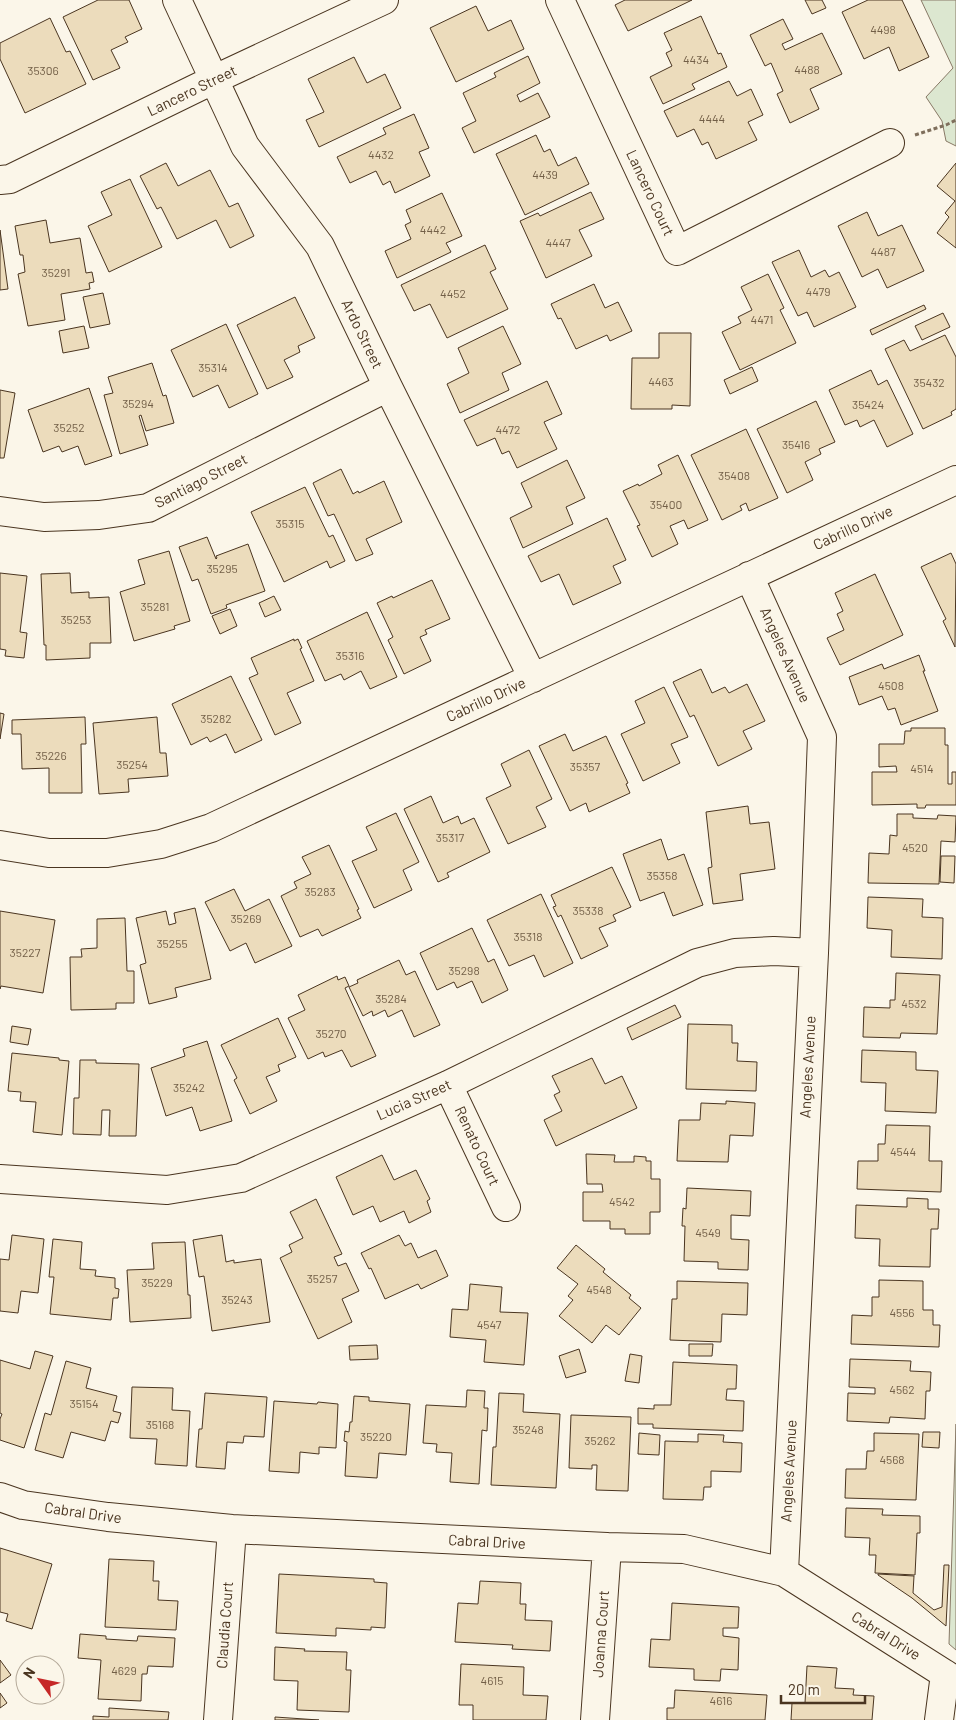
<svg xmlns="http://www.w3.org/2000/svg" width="956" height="1720" font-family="Barlow,sans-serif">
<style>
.green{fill:#dce7d0;stroke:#887966}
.building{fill:#ecdcbc;stroke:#4a3520}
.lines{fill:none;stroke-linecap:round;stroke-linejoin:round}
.minor-casing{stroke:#4a3520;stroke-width:30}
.path{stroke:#7f6f5c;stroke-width:3;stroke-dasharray:4 2.5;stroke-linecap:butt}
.minor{stroke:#fbf6e9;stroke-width:28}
.labels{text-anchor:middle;stroke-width:4;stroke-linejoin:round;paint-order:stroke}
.number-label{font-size:12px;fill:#725f47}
.street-label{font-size:15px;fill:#4a3520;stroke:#fbf6e9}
</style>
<rect width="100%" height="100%" fill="#fbf6e9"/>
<!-- green -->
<path class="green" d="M921,0H956V146L946,141L942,121L926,97L953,68Z
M956,1424V1650L949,1644Z"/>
<!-- building -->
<path class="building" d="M98,0H129L142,29L125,37L128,42L111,50L120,68L93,80L63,17Z
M625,0H692L628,31L615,5Z
M805,0H822L826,8L812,14Z
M868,0H902L929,57L899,71L889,47L864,59L842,12Z
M476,6L488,31L511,20L524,49L456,82L430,28Z
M701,16L718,54L721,53L727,67L692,84L695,89L663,104L650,77L672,66L666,53L672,50L664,33Z
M50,18L66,52L70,51L86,84L25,113L0,59V43Z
M783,19L793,39L782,44L785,50L822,33L842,74L810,89L819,109L790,123L777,94L783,91L771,63L765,66L750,35Z
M528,56L540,83L517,95L520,102L538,93L550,117L474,153L462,128L476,121L463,93L496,77L494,73Z
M354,57L367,83L385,74L401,108L319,147L306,120L324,112L308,79Z
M729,81L737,96L751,89L763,115L748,122L757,140L716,159L708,142L702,145L694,129L677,137L664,111Z
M414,114L429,148L419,152L430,176L395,193L390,181L383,185L376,171L350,183L337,157L386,134L383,128Z
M536,135L544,152L550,149L558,166L576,157L589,184L525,215L496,154Z
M166,163L178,186L210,170L229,207L238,203L254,236L230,248L216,220L177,239L161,207L157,209L140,176Z
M956,163V248L937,233L949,217L945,213L955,201L937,186Z
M130,179L162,247L109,272L88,226L112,215L101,192Z
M591,192L604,219L579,230L592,256L546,278L520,221L538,213L540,216Z
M442,193L462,236L446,243L451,252L397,278L385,251L411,239L405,225L411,222L406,210Z
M867,212L878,236L902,225L924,271L887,288L878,269L862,277L838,226Z
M46,220L50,243L80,238L86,273L92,272L94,282L89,283L90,289L61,294L65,320L28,326L18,274L25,272L23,255H20L15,226Z
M0,230L8,289L0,290Z
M485,245L496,269L490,272L508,309L447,338L430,304L414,311L401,285Z
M799,250L811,277L825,270L829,277L839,272L856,307L814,327L807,312L798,316L772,262Z
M768,274L784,308L780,310L796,343L740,370L722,332L741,323L738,317L752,310L741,287Z
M594,284L605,308L618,302L632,331L610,341L607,335L576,349L561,318L558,319L551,304Z
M103,293L110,324L90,328L83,297Z
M295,297L315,338L298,346L300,352L284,360L293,377L267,389L237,325Z
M924,305L926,309L872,335L870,330Z
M943,313L950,327L922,340L915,326Z
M226,324L258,394L229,408L218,385L193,397L171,350Z
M84,326L89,348L63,353L59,331Z
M503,326L521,364L502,373L509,390L460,413L447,384L469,373L458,348Z
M659,333H691L690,406L672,405V409H631L632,358H659Z
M945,335L956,357V409L951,412L952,415L923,429L885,349L904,340L910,351Z
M152,363L163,396L166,395L174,423L146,431L141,415L139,416L148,445L120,454L104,395L113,393L108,377Z
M752,367L758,381L730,394L724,380Z
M871,370L878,385L887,380L913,434L887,447L874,420L860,427L857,420L845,425L829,390Z
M547,381L562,414L544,422L557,449L517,468L509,451L502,454L495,438L477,446L464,420Z
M89,388L112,456L85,465L78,446L62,452L59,446L43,452L28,410Z
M0,390L15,393L4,458H0Z
M816,401L835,442L819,449L821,454L805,462L813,480L787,493L757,429Z
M746,429L778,498L749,511L746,503L740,506L742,510L722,520L691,455Z
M678,455L708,520L688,529L684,520L670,526L678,544L652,557L637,526L640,525L623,491L638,484L639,486L662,474L658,465Z
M567,460L585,498L566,507L573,524L523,548L510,518L532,507L521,483Z
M341,469L353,494L358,491L359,493L384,481L402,522L366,539L373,554L356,561L334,514L328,516L313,483Z
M305,487L329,537L333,535L345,561L330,568L327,561L284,582L251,512Z
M607,518L626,560L613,566L621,583L573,605L559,574L541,582L528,556Z
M207,537L216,559L217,558L216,556L248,544L265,591L226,605L227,608L211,614L198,579L192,581L179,547Z
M169,551L190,621L174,626L175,629L134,641L120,592L145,584L138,560Z
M951,553L956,564L955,647L943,621L946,619L921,567Z
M0,573L27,576L20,632L27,633L24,658L5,656L6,650L0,649Z
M70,573L71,593L89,592V598L109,597L111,643H90V658L46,660V645H44L41,574Z
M875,574L903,635L840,665L827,638L844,630L837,614L843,611L835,593Z
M432,580L450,619L425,630L427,634L420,637L431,661L404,674L388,640L393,637L377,603L392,596L393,598Z
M274,596L281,610L265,617L259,603Z
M230,609L237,626L220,634L212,616Z
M367,612L397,677L370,689L361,671L344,680L341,674L325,681L307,641Z
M294,639V641L298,639L302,648L300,649L314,681L287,693L301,723L275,735L249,678L258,674L251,658Z
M919,655L925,671H923L938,711L901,725L895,708L888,710L882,696L859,705L849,677L882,664L884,669Z
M701,669L712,693L725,687L729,693L747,684L765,721L743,731L752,749L718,766L694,715L690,717L673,682Z
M231,676L262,740L235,753L226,734L210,742L207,737L191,745L172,704Z
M664,687L688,737L671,744L680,763L643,781L621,734L645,723L635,701Z
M0,713L4,714L0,739Z
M85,717L86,744H81L82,793H49V768L22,769L21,734H12V720Z
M157,717L160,753H166L168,776L128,779L129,792L99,794L93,723Z
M911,728H945V745H948V784H952V772H956V805H926L925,808H917V804L872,805V772H897L896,766L879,767V744H904L905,731H911Z
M565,734L573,751L606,736L628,783L626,784L630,793L589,812L586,803L570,811L539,746Z
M529,750L552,799L536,807L546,827L508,844L486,798L511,786L501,764Z
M431,796L443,823L458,816L461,824L474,818L490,852L447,873L449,877L438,882L404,809Z
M748,806L750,824L769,822L775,869L740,874L743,900L713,904L708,868L712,867L706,812Z
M396,813L419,862L403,870L412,890L374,908L352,861L377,850L366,827Z
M897,814H913V818L937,819L938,815L956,816L955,842L941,841L939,884L868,883L869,853L889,854L890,835L897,836Z
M661,839L668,860L684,854L703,905L673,916L664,892L640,901L623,854Z
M329,845L359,909L357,910L361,918L322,936L318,929L300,937L281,896L297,888L294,882L311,874L302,857Z
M941,856H955L954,883L940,882Z
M612,867L631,907L613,915L616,921L599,928L608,946L581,959L561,915L558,917L553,907L556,906L551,895Z
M234,889L245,911L269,899L292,946L255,963L246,943L230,951L205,902Z
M541,894L573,963L544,977L534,955L509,966L487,920Z
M868,897L923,899L922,917L943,918L942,959L891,957L892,930L867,928Z
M195,908L211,979L175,988L177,997L149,1004L140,965L146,963L136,918L166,911L169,925L176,923L174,913Z
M0,911L55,920L43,993L1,986L0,989Z
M125,918L127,971H134V1003H116V1009L71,1010L70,957H82L81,949L97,948V919Z
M472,928L488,962L494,959L508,990L482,1003L472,981L457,988L454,982L437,990L420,953Z
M399,960L406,975L415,971L440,1025L414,1037L402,1010L388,1017L385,1010L373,1016L372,1011L363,1016L349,987L358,983L357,980Z
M896,973L940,975L937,1034L901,1033L900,1038L863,1037L864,1007L890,1008V1000H895Z
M337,976L338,980L345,977L349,986L345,988L376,1056L351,1067L342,1050L325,1057L323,1052L308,1059L288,1018L305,1010L298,995Z
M675,1005L681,1017L632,1040L627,1028Z
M278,1018L296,1057L278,1065L280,1071L266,1077L277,1101L250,1114L234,1080L237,1078L221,1045Z
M688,1024L732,1025V1043H738L737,1061L757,1062L756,1091L686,1089Z
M12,1026L31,1029L28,1045L10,1042Z
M207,1041L232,1121L200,1131L192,1107L166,1116L151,1068L185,1056L183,1049Z
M862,1050L916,1052V1070L938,1071L936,1113L885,1111L886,1083L861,1082Z
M12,1053L59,1058V1060L69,1061L62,1135L33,1132L36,1102L20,1101L21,1092L8,1091Z
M592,1058L605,1084L622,1076L637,1108L556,1146L544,1120L562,1111L554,1095L560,1092L552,1076Z
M80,1060H96V1063L139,1064L136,1136H109L110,1110H102L101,1135L73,1134L74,1098H79Z
M726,1101L755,1103L753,1136L730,1135L728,1162L677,1161L679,1120H700L701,1103L726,1104Z
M886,1125L930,1126L929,1161H942L941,1192L857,1189L858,1161H878V1144H885Z
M586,1154L615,1155L614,1162H634V1156L646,1157V1161H651V1179H660V1212H650V1234H625V1229H610V1221H583V1192H603L602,1184H587Z
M382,1155L394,1180L416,1170L430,1199L427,1201L431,1212L409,1223L404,1211L380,1222L373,1206L353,1215L336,1177Z
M687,1188L751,1191L750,1216L731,1215V1239L749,1240L748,1270L718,1269V1262L684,1261L685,1226H682L683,1208L686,1209Z
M907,1198L928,1199V1209H939L938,1229H931L930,1267L879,1266L880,1239L855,1238L856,1205L907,1207Z
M316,1199L342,1254L334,1257L338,1266L346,1263L359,1291L342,1299L352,1322L318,1339L280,1258L292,1252L289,1245L303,1238L290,1212Z
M12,1235L44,1239L38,1293L21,1291L18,1313L0,1311V1259L9,1260Z
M222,1235L226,1262L234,1260V1263L261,1259L270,1322L212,1331L204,1276L199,1277L193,1240Z
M399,1235L405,1246L411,1243L418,1258L436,1250L448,1276L421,1289L418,1284L385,1299L371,1268L369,1269L361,1253Z
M53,1239L82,1242L80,1269L96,1270L95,1276L115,1278V1288L119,1289L118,1298H113L111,1320L50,1314L54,1277H49Z
M185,1242L188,1295H190L191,1318L130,1322L127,1270L154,1269L152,1243Z
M576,1245L605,1269L603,1272L631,1295L629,1298L641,1308L619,1335L606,1325L592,1343L559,1316L573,1300L568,1296L578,1284L557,1268Z
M879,1280L923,1281V1310H933V1325H940L939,1347L851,1344L852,1315L872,1316V1297H879Z
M677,1281L748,1283L747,1315L722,1314L721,1342L670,1340L672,1299H677Z
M470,1284L502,1287L500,1312L528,1313L524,1365L484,1362L486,1340L450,1337L452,1309L468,1310Z
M689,1344H713L712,1356H689Z
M377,1345L378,1359L350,1360L349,1346Z
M579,1349L586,1372L566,1378L559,1356Z
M35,1351L53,1356L24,1448L0,1440V1419L2,1414L0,1413V1360L30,1369Z
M630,1354L642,1356L639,1383L625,1381Z
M850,1359L911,1361L910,1371L931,1372L930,1391H926L925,1419L890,1417L889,1423L847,1421L848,1393L875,1394V1388L849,1387Z
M66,1361L91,1368L86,1388L117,1396L113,1411L121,1413L118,1423L111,1421L105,1441L71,1432L63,1458L35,1450L45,1413L51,1415Z
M673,1362L737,1365L736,1389H727L726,1400L744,1401L743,1431L653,1428V1424H638V1408L654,1409V1405H671Z
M132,1387L173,1388L172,1410L190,1411L187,1466L155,1464L157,1439L130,1438Z
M467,1390L485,1391L484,1408H488L487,1431L482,1430L479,1484L450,1482L452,1453L436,1452L437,1444L423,1443L426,1405L466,1407Z
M205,1393L267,1397L264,1437L244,1436L243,1443L227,1442L225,1469L196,1467L199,1429H202Z
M499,1393L524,1394L523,1412L560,1414L556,1488L491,1485L493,1447H496Z
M354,1396L369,1397V1401L410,1404L406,1455L379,1453L377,1478L345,1476L347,1442L344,1441L345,1431L349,1432L350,1422H352Z
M274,1401L317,1404L318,1402L338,1404L336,1448L319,1447V1454L300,1452L299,1473L269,1471Z
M571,1415L631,1417L628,1491L596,1490L597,1465H592V1469L569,1468Z
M923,1432H940L939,1448L922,1447Z
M639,1433L660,1435L659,1455L638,1454Z
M874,1433L919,1434L916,1500L845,1498L846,1469H866L867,1451H874Z
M698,1434L724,1435L723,1442L742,1443L741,1472L711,1471V1487H704L703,1500L663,1499L665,1441L698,1442Z
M846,1508L883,1509L882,1515L920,1516V1533H917L915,1575L875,1573L876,1555H869L870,1538L845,1537Z
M0,1548L52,1564L32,1629L6,1621L8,1614L0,1612Z
M109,1559L154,1561L153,1581H159L158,1600L178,1601L176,1630L105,1627Z
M944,1565H949L946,1626L912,1598L878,1575V1574L914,1576L913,1593L934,1610L942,1607Z
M279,1574L374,1579V1582L387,1583L385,1628L371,1627V1630L336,1628V1636L276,1633Z
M480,1581L521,1583L520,1604H526L525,1620L552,1621L550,1651L512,1649L513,1645L455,1642L458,1603L478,1604Z
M672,1603L739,1607L738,1628H723V1636L739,1638L738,1670L721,1669L720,1681L694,1680V1669L649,1667L651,1639L670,1640Z
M80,1634L106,1636V1639L137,1641L138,1636L175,1638L173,1667L148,1666L147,1674H142L141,1701L98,1699L101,1660L78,1658Z
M275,1647L305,1649L304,1651L347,1652L346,1670H351L349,1712L297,1710L298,1681L274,1680Z
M0,1660L11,1675L0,1683Z
M461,1664L524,1667L523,1695L548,1696L546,1720H473V1705H459Z
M807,1666L837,1668L835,1688L854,1689L853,1695L874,1696L872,1720H791L792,1703H805Z
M675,1690L767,1695L765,1720H667V1708H674Z
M0,1693L7,1703L0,1708Z
M109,1708L169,1712L168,1720H93V1716L109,1717Z
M275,1717L319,1720H275Z"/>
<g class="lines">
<!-- minor casing -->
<g class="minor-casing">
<path id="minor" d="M177,0L245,146L320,246L388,387L533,678
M560,0L677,251L890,143
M0,180L10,179L215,79L384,0
M0,511L44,517L99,515L148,508L388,387
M749,576L822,737L814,953L784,1572
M0,845L49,853H107L161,844L211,828L956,480
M448,1085L506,1207
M0,1179L167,1190L241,1178L448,1085L697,963L735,953L774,951L814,953
M0,1497L23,1505L108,1517L232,1529L607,1547L684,1549L784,1572L956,1681
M218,1720L232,1529
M595,1720L607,1547
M939,1720L945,1674"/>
</g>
<!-- path -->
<path class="path" d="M915,135L946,125L956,120"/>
<!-- minor -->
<use href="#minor" class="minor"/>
</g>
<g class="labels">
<!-- number labels -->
<g class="number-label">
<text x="883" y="34">4498</text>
<text x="696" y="64">4434</text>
<text x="807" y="74">4488</text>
<text x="43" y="75">35306</text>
<text x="712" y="123">4444</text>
<text x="381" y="159">4432</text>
<text x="545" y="179">4439</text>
<text x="433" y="234">4442</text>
<text x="558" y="247">4447</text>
<text x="883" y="256">4487</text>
<text x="56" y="277">35291</text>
<text x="818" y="296">4479</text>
<text x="453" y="298">4452</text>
<text x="762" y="324">4471</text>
<text x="213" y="372">35314</text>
<text x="661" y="386">4463</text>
<text x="929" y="387">35432</text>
<text x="138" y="408">35294</text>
<text x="868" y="409">35424</text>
<text x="69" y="432">35252</text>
<text x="508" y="434">4472</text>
<text x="796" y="449">35416</text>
<text x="734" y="480">35408</text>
<text x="666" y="509">35400</text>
<text x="290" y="528">35315</text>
<text x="222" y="573">35295</text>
<text x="155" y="611">35281</text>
<text x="76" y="624">35253</text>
<text x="350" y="660">35316</text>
<text x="891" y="690">4508</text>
<text x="216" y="723">35282</text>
<text x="51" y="760">35226</text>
<text x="132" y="769">35254</text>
<text x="585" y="771">35357</text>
<text x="922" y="773">4514</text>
<text x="450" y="842">35317</text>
<text x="915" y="852">4520</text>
<text x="662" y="880">35358</text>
<text x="320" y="896">35283</text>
<text x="588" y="915">35338</text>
<text x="246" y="923">35269</text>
<text x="528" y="941">35318</text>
<text x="172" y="948">35255</text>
<text x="25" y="957">35227</text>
<text x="464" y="975">35298</text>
<text x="391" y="1003">35284</text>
<text x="914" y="1008">4532</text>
<text x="331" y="1038">35270</text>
<text x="189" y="1092">35242</text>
<text x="903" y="1156">4544</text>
<text x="622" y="1206">4542</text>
<text x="708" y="1237">4549</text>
<text x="322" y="1283">35257</text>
<text x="157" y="1287">35229</text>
<text x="599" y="1294">4548</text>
<text x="237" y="1304">35243</text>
<text x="902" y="1317">4556</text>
<text x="489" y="1329">4547</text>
<text x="902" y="1394">4562</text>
<text x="84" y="1408">35154</text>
<text x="160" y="1429">35168</text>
<text x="528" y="1434">35248</text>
<text x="376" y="1441">35220</text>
<text x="600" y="1445">35262</text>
<text x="892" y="1464">4568</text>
<text x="124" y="1675">4629</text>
<text x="492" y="1685">4615</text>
<text x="721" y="1705">4616</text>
</g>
<!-- street labels -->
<g class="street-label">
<text transform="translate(192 91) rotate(-26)" y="5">Lancero Street</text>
<text transform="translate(650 193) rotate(65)" y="5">Lancero Court</text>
<text transform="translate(362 334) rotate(64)" y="5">Ardo Street</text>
<text transform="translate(201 481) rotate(-27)" y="5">Santiago Street</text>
<text transform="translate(853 528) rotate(-25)" y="5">Cabrillo Drive</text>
<text transform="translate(785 655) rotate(66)" y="5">Angeles Avenue</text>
<text transform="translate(486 700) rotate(-25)" y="5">Cabrillo Drive</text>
<text transform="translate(808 1067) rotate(-87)" y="5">Angeles Avenue</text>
<text transform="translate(414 1100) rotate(-24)" y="5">Lucia Street</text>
<text transform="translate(477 1146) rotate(65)" y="5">Renato Court</text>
<text transform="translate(789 1471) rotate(-87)" y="5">Angeles Avenue</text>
<text transform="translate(83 1513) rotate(8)" y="5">Cabral Drive</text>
<text transform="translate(487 1542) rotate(3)" y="5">Cabral Drive</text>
<text transform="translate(225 1625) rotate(-86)" y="5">Claudia Court</text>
<text transform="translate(601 1634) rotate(-86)" y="5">Joanna Court</text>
<text transform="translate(886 1636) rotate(32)" y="5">Cabral Drive</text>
</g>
</g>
<!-- north arrow -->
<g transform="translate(40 1680) rotate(303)"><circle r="24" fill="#fbf6e9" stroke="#b4a999"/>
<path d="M0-4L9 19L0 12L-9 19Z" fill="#c62828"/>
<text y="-8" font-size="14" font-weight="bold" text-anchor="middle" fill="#4a3520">N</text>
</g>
<!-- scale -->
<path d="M781 1695v8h84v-8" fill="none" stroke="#4a3520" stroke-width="2.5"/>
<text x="788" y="1695" font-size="15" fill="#4a3520" stroke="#fbf6e9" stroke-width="4" paint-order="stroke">20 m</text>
</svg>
